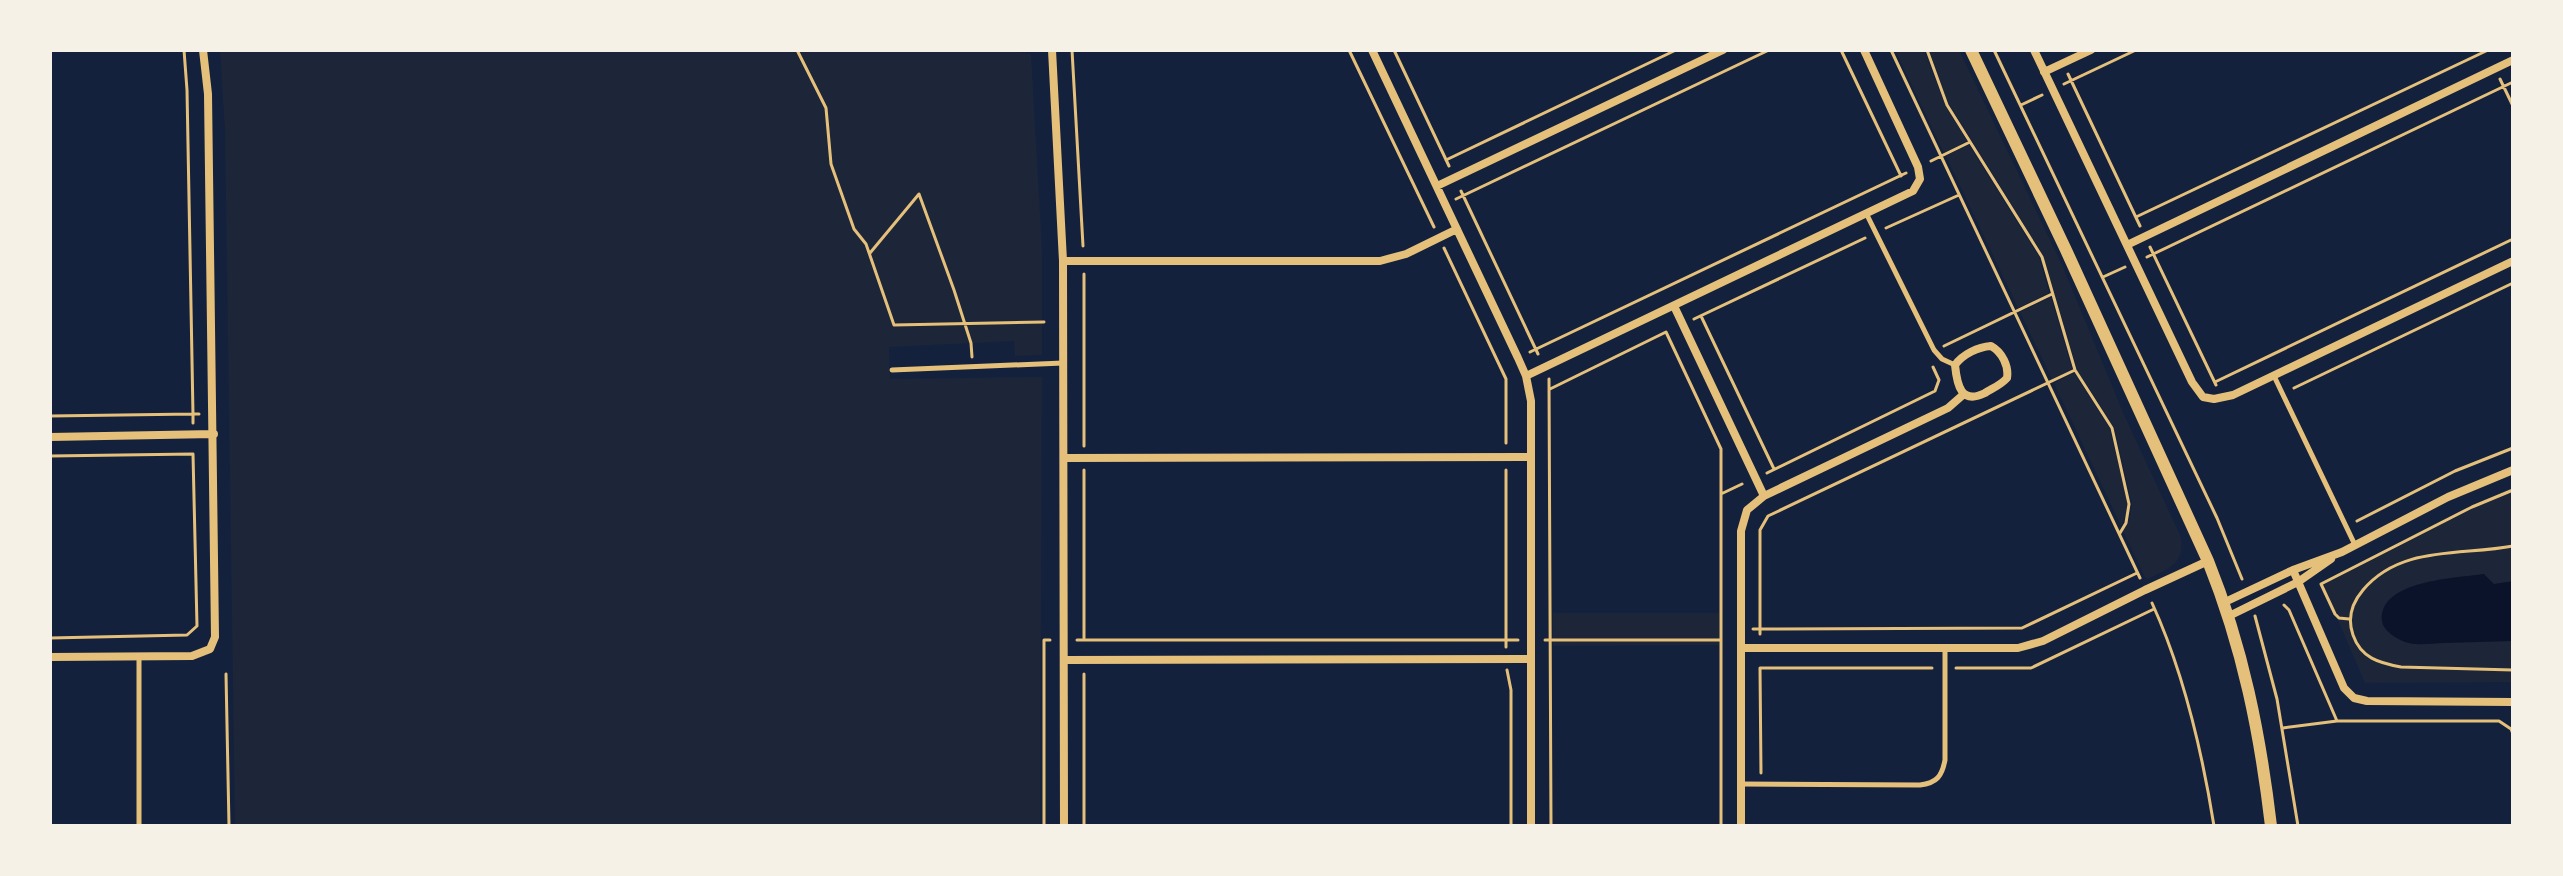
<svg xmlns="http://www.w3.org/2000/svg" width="2563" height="876" font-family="'Roboto Condensed',sans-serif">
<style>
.green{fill:#1d2539}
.water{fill:#0b132b}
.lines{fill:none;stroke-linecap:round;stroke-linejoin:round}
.path{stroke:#e5c07b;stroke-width:3}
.service{stroke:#e5c07b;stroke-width:5}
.minor{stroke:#e5c07b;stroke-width:8}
.tertiary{stroke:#e5c07b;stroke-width:12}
</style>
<rect width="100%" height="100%" fill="#14213d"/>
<!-- green -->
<path class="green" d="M220,50H1000L1031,54L1042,250V355L1015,356L1014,341L889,347L890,379L1042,377L1040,826H235L225,130Z
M1895,50H1924L1945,105L1967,141L1944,153Z
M1929,50H1959L2062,265L2125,417L2180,535C2187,562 2169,569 2148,579L2145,577L2123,531L2130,518L2132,504L2114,427L2077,369L2043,255L1948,102Z
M1969,145L2039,257L2049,293L2018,308L1946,156Z
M2051,297L2072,369L2052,379L2020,312Z
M2074,373L2110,429L2127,500L2126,515L2121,526L2054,383Z
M2513,492V682L2365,683L2323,585L2478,506Z
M1553,613H1719V645L1553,646Z"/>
<!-- water -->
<path class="water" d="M2484,574L2494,584L2513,581V641C2490,642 2468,642 2445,643C2433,643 2421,646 2409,643C2399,641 2383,631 2382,621C2378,580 2457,578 2484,574Z"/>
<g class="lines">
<!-- path -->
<path class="path" d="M184,50L187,90L193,414H199
M797,50L826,108L831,164L854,229L866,244L894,325L1044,322
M1072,50L1083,246
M1349,50L1434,227
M1394,50L1449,166
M1841,50L1901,176
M1891,50L2140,578
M1927,50L1947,105L2042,257L2075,370L2112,428L2129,504L2126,523L2120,533
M1994,50L2217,518L2242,579
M2068,74L2140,226
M2500,79L2513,106
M2064,84L2136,50
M2021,105L2042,95
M1446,160L1676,50
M1931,161L1970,142
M1461,191L1538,354
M1456,199L1769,50
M2136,217L2486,51
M1886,228L1959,195
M2150,247L2216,385
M1444,248L1506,379V443
M870,253L919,194L954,290L971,343L972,357
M2147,257L2513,82
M2103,277L2125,267
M1701,316L1774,469
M1694,319L1865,238
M1944,346L2052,294
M1530,352L1906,173
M1549,379L1551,826
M2215,382L2513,239
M2294,388L2513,283
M1550,389L1666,332L1721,449V826
M50,416L193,414V423
M1084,446V274
M50,456L193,454L197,626L187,635L50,638
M1767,473L1935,391L1939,380L1933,367
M1721,494L1742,484
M2357,521L2455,471L2513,448
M2513,546C2461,556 2401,545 2363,590C2352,603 2347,618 2353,635C2361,658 2379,663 2401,667L2513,670
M2152,603C2184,673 2202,751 2214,826
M2284,605L2289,610L2337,721
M2255,616L2277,699L2298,826
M2349,619L2339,618L2335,614L2321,584L2472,507L2513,490
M1753,629L2022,628L2137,573
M1760,634V530L1768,516L2075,370
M1084,638V470
M1077,640H1518
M1545,640H1721
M1506,647V470
M1956,668H2031L2154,609
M1507,670L1511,690V826
M226,674L229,826
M1084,674V826
M2283,728L2337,721H2499L2511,729L2513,734
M1761,773L1760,668H1932
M1044,826V640H1050"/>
<!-- service -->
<path class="service" d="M1867,215L1934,350L1942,359L1955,365
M892,370L1063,363
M2274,376L2355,545
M139,657V826
M1741,784L1920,785C1937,783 1942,776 1945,760V649"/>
<!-- minor -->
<path class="minor" d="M1052,50L1063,261L1064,826
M1372,50L1518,358L1526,376L1531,401V826
M2034,50L2192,382L2203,397L2214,399L2233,395L2513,261
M2044,72L2091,50
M1437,186L1723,50
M2127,245L2513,60
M1063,261H1380L1406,254L1457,229
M1674,306L1764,496
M1991,346C2002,352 2009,366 2007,378C2001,385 1993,388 1985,393C1961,405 1957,385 1955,365C1963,354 1978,347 1991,346Z
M1526,376L1913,191L1920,179L1918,167L1864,50
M50,437L214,434
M1064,458L1531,457
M2293,570L2344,688L2354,698L2367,701L2513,702
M2225,602L2293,570L2342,552L2448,497L2513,470
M2229,616L2298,582L2331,559
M1741,648H2018L2043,641L2145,590L2208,561
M50,657L192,656L210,649L215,637L208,94L203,50
M1064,660L1531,659
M1741,826V531L1747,510L1764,496L1948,408L1964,394"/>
<!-- tertiary -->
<path class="tertiary" d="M1971,50L2066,250L2208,561C2243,648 2260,733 2271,826"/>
</g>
<!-- border -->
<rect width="2563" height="876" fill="none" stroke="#f6f1e7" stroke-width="104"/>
</svg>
